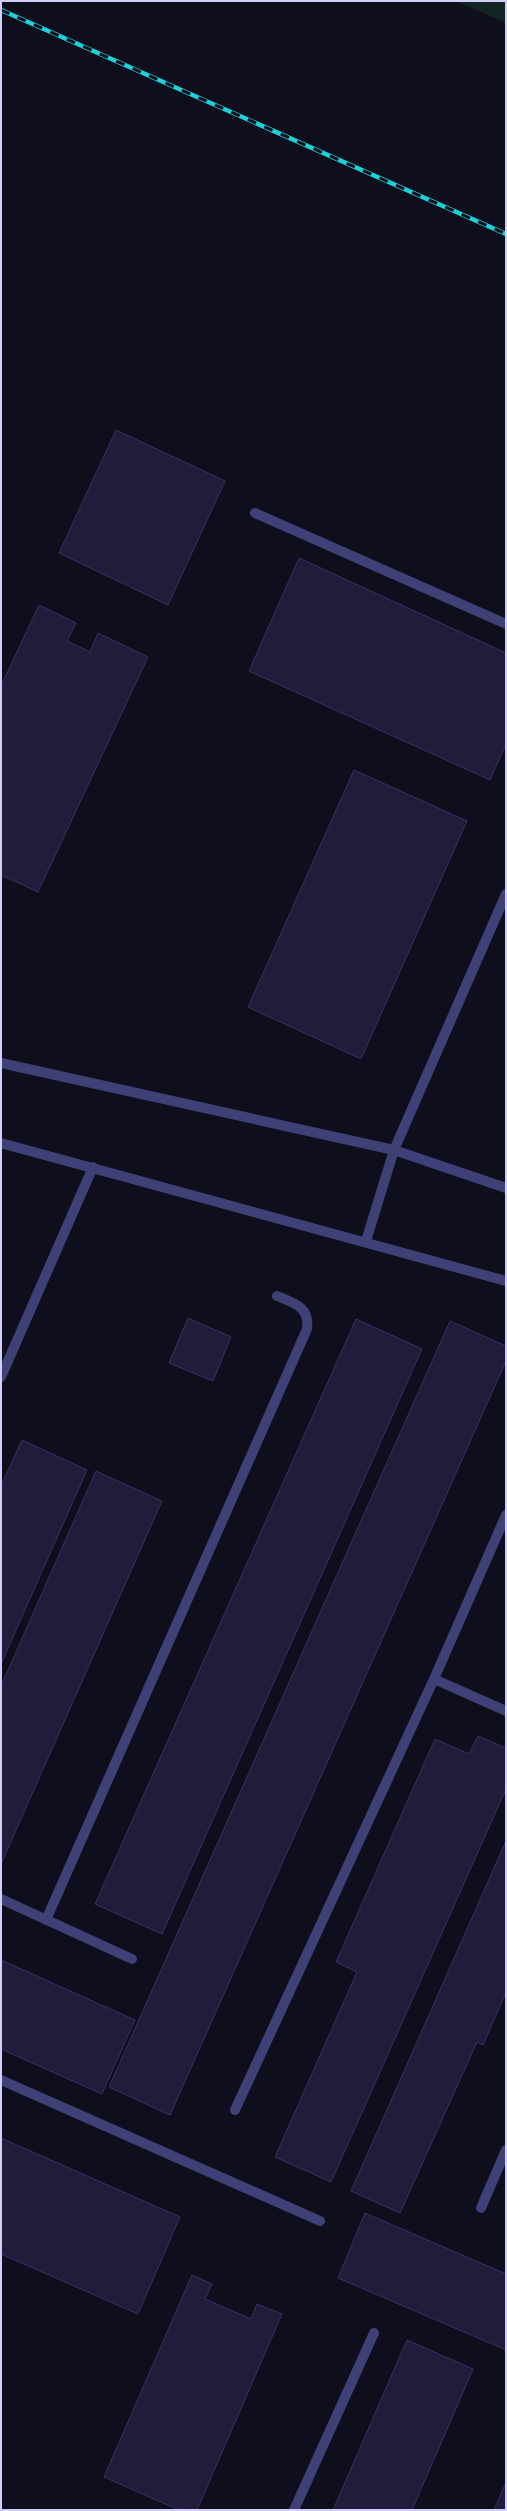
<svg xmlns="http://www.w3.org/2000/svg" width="507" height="2511" font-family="Commissioner,sans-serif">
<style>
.green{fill:#122523}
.building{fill:#201c3a;stroke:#383163}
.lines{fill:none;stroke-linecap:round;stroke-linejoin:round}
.street{stroke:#3f4075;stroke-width:10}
.rail-casing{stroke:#1cd1d8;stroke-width:4.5}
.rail{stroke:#0f0e1c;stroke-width:3;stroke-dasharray:9;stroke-linecap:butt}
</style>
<rect width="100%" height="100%" fill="#0f0e1c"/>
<!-- green -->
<path class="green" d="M456,1H506V23Z"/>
<!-- building -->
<path class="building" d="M116,430L225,481L168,605L59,553Z
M299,558L506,653V744L490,780L249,671Z
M39,605L76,623L67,641L90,652L98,633L148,657L38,892L1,875V686Z
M354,770L467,821L361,1059L248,1007Z
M188,1318L231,1337L213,1381L169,1363Z
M356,1319L422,1349L162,1934L95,1904Z
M450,1321L506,1346V1361L170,2115L109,2087Z
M22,1440L87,1470L1,1664V1486Z
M96,1471L162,1501L1,1864V1686Z
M478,1736L506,1748V1789L331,2182L275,2157L357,1972L336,1962L435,1739L469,1754Z
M506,1841V1992L483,2045L477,2042L400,2213L351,2191Z
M1,1960L135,2020L102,2094L1,2049Z
M1,2138L180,2217L138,2314L1,2254Z
M365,2213L506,2274V2350L338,2278Z
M192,2275L212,2284L205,2299L251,2319L257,2304L282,2314L197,2510H179L104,2477Z
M407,2340L473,2369L412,2510H333Z
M506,2482V2510H494Z"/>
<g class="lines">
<!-- street -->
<path class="street" d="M255,513L506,624
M1,1063L394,1150L506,1188
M1,1143L506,1281
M366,1241L394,1150L506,894
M1,1377L93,1167
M434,1679L506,1711
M1,1899L132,1959
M46,1920L307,1329C310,1307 294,1303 277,1296
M1,2080L320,2221
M235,2110L434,1679L506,1515
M481,2208L506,2150
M294,2510L374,2333"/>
<!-- rail casing -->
<g class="rail-casing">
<path id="rail" d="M1,10L506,234"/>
</g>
<!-- rail -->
<use href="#rail" class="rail"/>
</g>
<!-- border -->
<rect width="507" height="2511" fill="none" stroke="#d1cff9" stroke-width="4"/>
</svg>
